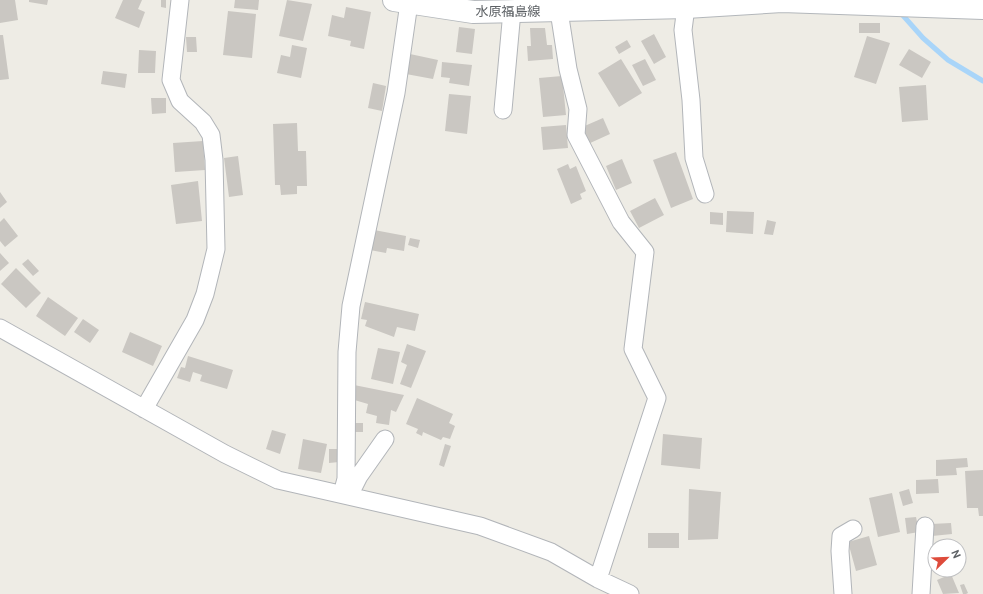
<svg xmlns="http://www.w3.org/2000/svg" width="983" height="594" font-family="Cabin,'Noto Sans JP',sans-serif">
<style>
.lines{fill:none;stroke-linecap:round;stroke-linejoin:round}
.stream{stroke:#a9d5f9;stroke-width:5}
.building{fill:#cac7c2}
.street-casing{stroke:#b2b5b9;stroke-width:19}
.secondary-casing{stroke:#b3b7bb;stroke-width:24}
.street{stroke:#fff;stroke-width:17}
.secondary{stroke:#fff;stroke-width:22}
.labels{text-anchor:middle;stroke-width:4;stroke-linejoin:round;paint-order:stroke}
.street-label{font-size:13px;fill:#5c6064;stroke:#fff}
</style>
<rect width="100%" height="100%" fill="#eeece5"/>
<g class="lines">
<!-- stream -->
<path class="stream" d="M899,11L923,38L948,60L983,81"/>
</g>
<!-- building -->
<path class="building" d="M0,0H15L18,20L0,23Z
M29,0H48L47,5L29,2Z
M123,0H142L138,9L145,12L139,28L115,18Z
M161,0H166V8L161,7Z
M235,0H259L258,10L234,8Z
M287,0L312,4L303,41L279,36Z
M346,7L371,12L364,49L350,46L351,41L328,36L332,15L344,18Z
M228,11L256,14L252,58L223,55Z
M859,23H880V33H859Z
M459,27L475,29L472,54L456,52Z
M530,28H545L547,45H552L553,59L528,61L527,46H531Z
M654,34L666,57L654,64L641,41Z
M0,35H3L9,79L0,80Z
M867,36L890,43L876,84L854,77Z
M186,37H196L197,52H187Z
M627,40L631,47L619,54L615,47Z
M292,45L307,48L301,78L277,73L281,55L290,57Z
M909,49L931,62L922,78L899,65Z
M139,50L156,51L155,73H138Z
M410,54L438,60L433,79L406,74Z
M621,59L642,93L619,107L598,73Z
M645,59L656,80L643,86L632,65Z
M442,62L472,65L469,86L449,83L450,78L441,77Z
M103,71L127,74L125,88L101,84Z
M562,76L566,115L543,117L539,78Z
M373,83L386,86L382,111L368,108Z
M926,85L928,120L902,122L899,87Z
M449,94L471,96L467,134L445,131Z
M151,98H166V113L152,114Z
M603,118L610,134L588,144L580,128Z
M297,123L298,151H306L307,186H297V194L281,195L280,185H275L273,124Z
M566,125L568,148L543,150L541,127Z
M203,141L205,170L175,172L173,143Z
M676,152L693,199L671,208L653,160Z
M238,156L243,195L229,197L224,158Z
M622,159L632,183L616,190L606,166Z
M568,164L570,169L576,166L586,191L580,194L582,199L571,204L557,169Z
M198,181L202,221L176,224L171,185Z
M0,192L7,202L0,208Z
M655,198L664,215L639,228L630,211Z
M727,211L754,212L753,234L726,232Z
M710,212L723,213V225L710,224Z
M4,218L18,236L5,247L0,241V222Z
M767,220L776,222L773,235L764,234Z
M374,230L406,236L404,251L387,248L386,253L370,250Z
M410,238L420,240L418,248L408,245Z
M0,253L9,263L0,271Z
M28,259L39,271L33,276L22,264Z
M16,268L41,293L26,308L1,284Z
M48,297L78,318L65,336L36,316Z
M365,302L419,314L415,331L397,327L394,337L365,326L367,320L361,319Z
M83,319L99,330L90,343L74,332Z
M130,332L162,346L153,366L122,352Z
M407,344L426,351L411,388L400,384L407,365L401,362Z
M378,348L400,352L393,384L371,379Z
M188,356L233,370L227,389L200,381L202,375L193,372L190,382L177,378L181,367L185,368Z
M354,385L404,395L396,412L391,410L389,425L376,423L377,416L366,413L368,404L351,399Z
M417,398L453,414L449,423L455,426L450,439L443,437L441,440L423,432L422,436L416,433L418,429L406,424Z
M351,423H363V432H351Z
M272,430L286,434L280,454L266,449Z
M663,434L702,438L700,469L661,465Z
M303,439L327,444L321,473L298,469Z
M445,444L451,446L444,467L439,465Z
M329,449H339V462L329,463Z
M967,458L968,467L956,468L957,475L936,476V460Z
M983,470V516H979L978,508H967L965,471Z
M938,479L939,493L916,494V480Z
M689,489L721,492L718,539L688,540Z
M909,489L913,503L903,506L899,492Z
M892,493L900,532L878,537L869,498Z
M916,517L919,532L907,534L905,518Z
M951,523L952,534L932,536L931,524Z
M648,533H679V548H648Z
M869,536L877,565L856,571L848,542Z
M951,574L959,593L943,594L937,580Z
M964,584L968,593L966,594H963L960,585Z"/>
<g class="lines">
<!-- street casing -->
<g class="street-casing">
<path id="street" d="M686,7L683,30L691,100L694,158L705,194
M559,11L568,69L578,109L576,135L621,222L645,252L633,349L657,398L598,579
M503,110L512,11
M0,328L225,454L278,480L480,526L551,552L598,579L630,594
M144,409L195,320L205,294L216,249L214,160L211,135L203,122L180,101L171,80L180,0
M342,494L346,479L347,352L351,306L396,93L409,3
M349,496L359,476L385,439
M843,594L840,551L841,536L853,529
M921,594L925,526"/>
</g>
<!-- secondary casing -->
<g class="secondary-casing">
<path id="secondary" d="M394,0L473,12L686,7L782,1L983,8"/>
</g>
<!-- street -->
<use href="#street" class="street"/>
<!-- secondary -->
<use href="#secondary" class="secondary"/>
</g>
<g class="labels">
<!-- street labels -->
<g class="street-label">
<text x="508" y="16">水原福島線</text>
</g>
</g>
<!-- north arrow -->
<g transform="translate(947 558) rotate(67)"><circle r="19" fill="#ffffff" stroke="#bebfc1"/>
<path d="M0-3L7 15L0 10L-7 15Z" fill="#de4b3b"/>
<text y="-6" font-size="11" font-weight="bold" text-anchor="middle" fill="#5c6064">N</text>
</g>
</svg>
